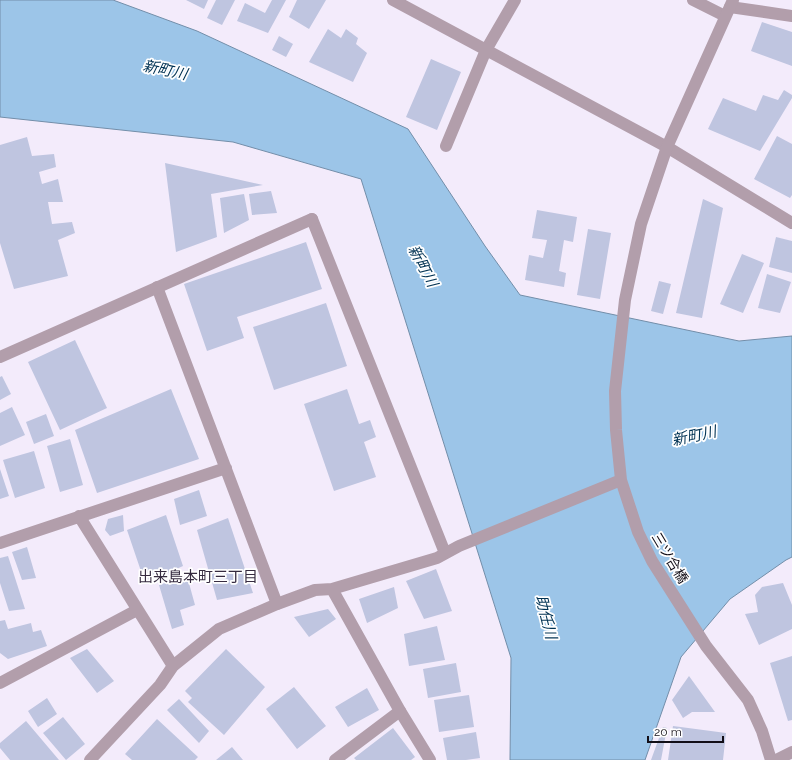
<svg xmlns="http://www.w3.org/2000/svg" width="792" height="760" font-family="Raleway,'Noto Sans JP',sans-serif">
<style>
.water{fill:#9cc5e8;stroke:#738ea9}
.building{fill:#bfc5e0}
.lines{fill:none;stroke-linecap:round;stroke-linejoin:round}
.minor{stroke:#b29eab;stroke-width:12}
.tertiary{stroke:#b29eab;stroke-width:12}
.labels{text-anchor:middle;stroke-width:3.5;stroke-linejoin:round;paint-order:stroke}
.street-label{font-size:14px;fill:#120e17;stroke:#fff}
.water-label{font-size:15px;font-style:italic;fill:#003253;stroke:#fff}
.neighbourhood-label{font-size:15px;fill:#362b40;stroke:#fff}
</style>
<rect width="100%" height="100%" fill="#f3ebfb"/>
<!-- water -->
<path class="water" d="M0,0H113L197,31L408,129L485,246L520,295L739,341L792,336V557L786,560L730,599L681,657L645,760H510L511,658L361,179L233,142L0,117Z"/>
<!-- building -->
<path class="building" d="M186,0H208L204,9Z
M216,0H235L222,25L207,18Z
M272,0H286L268,33L237,21L245,3L265,13Z
M297,0H326L309,29L289,17Z
M762,22L792,32V66L751,51Z
M328,29L341,38L346,29L358,38L356,44L367,53L353,82L309,62Z
M279,36L293,44L286,57L272,50Z
M431,59L461,72L437,130L406,117Z
M784,90L792,95V98L760,151L708,129L723,98L756,111L763,95L778,100Z
M777,136L792,144V195L790,198L754,179Z
M27,137L32,156L54,154L56,167L39,172L42,184L58,179L63,202H48L52,224L72,222L75,233L58,240L68,276L14,289L0,243V145Z
M165,163L263,185L211,194L217,237L176,252Z
M271,191L277,213L252,215L249,194Z
M244,194L249,220L224,233L220,198Z
M703,199L723,208L702,318L676,313Z
M537,210L577,217L573,242L564,240L559,271L566,273L564,287L525,280L529,255L543,258L547,240L532,238Z
M588,229L611,233L600,299L577,295Z
M776,237L792,241V273L769,267Z
M306,242L322,289L237,317L244,338L207,351L184,284Z
M742,254L764,263L743,313L720,304Z
M767,274L791,282L780,313L758,308Z
M659,281L671,284L663,314L651,311Z
M326,303L347,366L274,390L253,327Z
M75,340L107,408L60,430L28,362Z
M2,376L11,394L0,400V377Z
M171,389L199,459L97,493L75,430Z
M347,389L359,424L370,420L376,437L364,442L376,477L334,491L304,404Z
M12,407L25,435L0,446V413Z
M46,414L54,436L34,444L26,422Z
M70,439L83,485L60,492L47,446Z
M34,451L45,488L15,498L3,460Z
M0,469L9,496L0,499Z
M199,490L207,516L180,525L174,499Z
M123,515L124,531L110,536L105,530L108,519Z
M166,515L183,566L145,583L127,530Z
M228,518L253,593L217,600L197,530Z
M27,547L36,578L22,580L12,552Z
M8,556L25,609L9,611L0,583V558Z
M436,569L452,611L424,619L406,581Z
M187,576L195,605L180,610L184,625L172,629L159,585Z
M783,583L792,605V629L759,645L745,614L758,612L755,595L762,587Z
M394,587L398,608L367,623L359,599Z
M328,609L336,619L309,637L294,617Z
M5,620L8,629L31,623L33,632L41,630L47,646L8,659L0,653V621Z
M437,626L445,660L409,666L404,634Z
M87,649L114,681L97,693L70,658Z
M226,649L265,687L224,735L188,702L192,698L185,691Z
M792,656V720L788,721L770,663Z
M456,663L461,692L428,698L423,669Z
M689,676L715,712H692L683,718L672,700Z
M294,687L326,726L297,749L266,709Z
M367,688L379,710L348,727L335,707Z
M469,695L474,727L439,732L434,700Z
M47,698L57,714L38,727L28,711Z
M179,699L209,731L199,743L167,710Z
M63,717L85,744L66,760L43,733Z
M157,719L198,757L195,760H132L125,754Z
M26,721L59,760H10L0,748V743Z
M673,726L726,733L723,760H668Z
M663,727L667,728L661,760H651Z
M393,728L415,757L411,760H356L354,758Z
M476,732L480,758L466,760H447L443,738Z
M232,747L243,760H216Z"/>
<g class="lines">
<!-- minor -->
<path class="minor" d="M393,0L667,147L792,223
M693,0L725,16
M730,7L792,16
M446,146L486,50L515,0
M312,219L445,553
M157,287L277,604
M79,516L173,666
M0,543L226,468
M0,683L137,610
M400,711L430,760
M776,760L792,752"/>
<!-- tertiary -->
<path class="tertiary" d="M733,0L667,147L641,224L625,300L615,391L616,430L621,480L638,532L652,561L706,646L748,700L762,731L771,760
M0,357L312,219
M332,589L400,711L335,760
M90,760L160,685L173,666L219,629L277,604L315,590L332,589L437,558L459,546L621,480"/>
</g>
<g class="labels">
<!-- street labels -->
<g class="street-label">
<text transform="translate(670 558) rotate(59)" y="5">三ツ合橋</text>
</g>
<!-- water labels -->
<g class="water-label">
<text transform="translate(165 70) rotate(12)" y="5">新町川</text>
<text transform="translate(423 266) rotate(62)" y="5">新町川</text>
<text transform="translate(694 436) rotate(-12)" y="5">新町川</text>
<text transform="translate(546 617) rotate(76)" y="5">助任川</text>
</g>
<!-- neighbourhood labels -->
<g class="neighbourhood-label">
<text x="198" y="582">出来島本町三丁目</text>
</g>
</g>
<!-- scale -->
<path d="M648 736v6h75v-6" fill="none" stroke="#120e17" stroke-width="2"/>
<text x="654" y="736" font-size="12" fill="#120e17" stroke="#ffffff" stroke-width="3" paint-order="stroke">20 m</text>
</svg>
